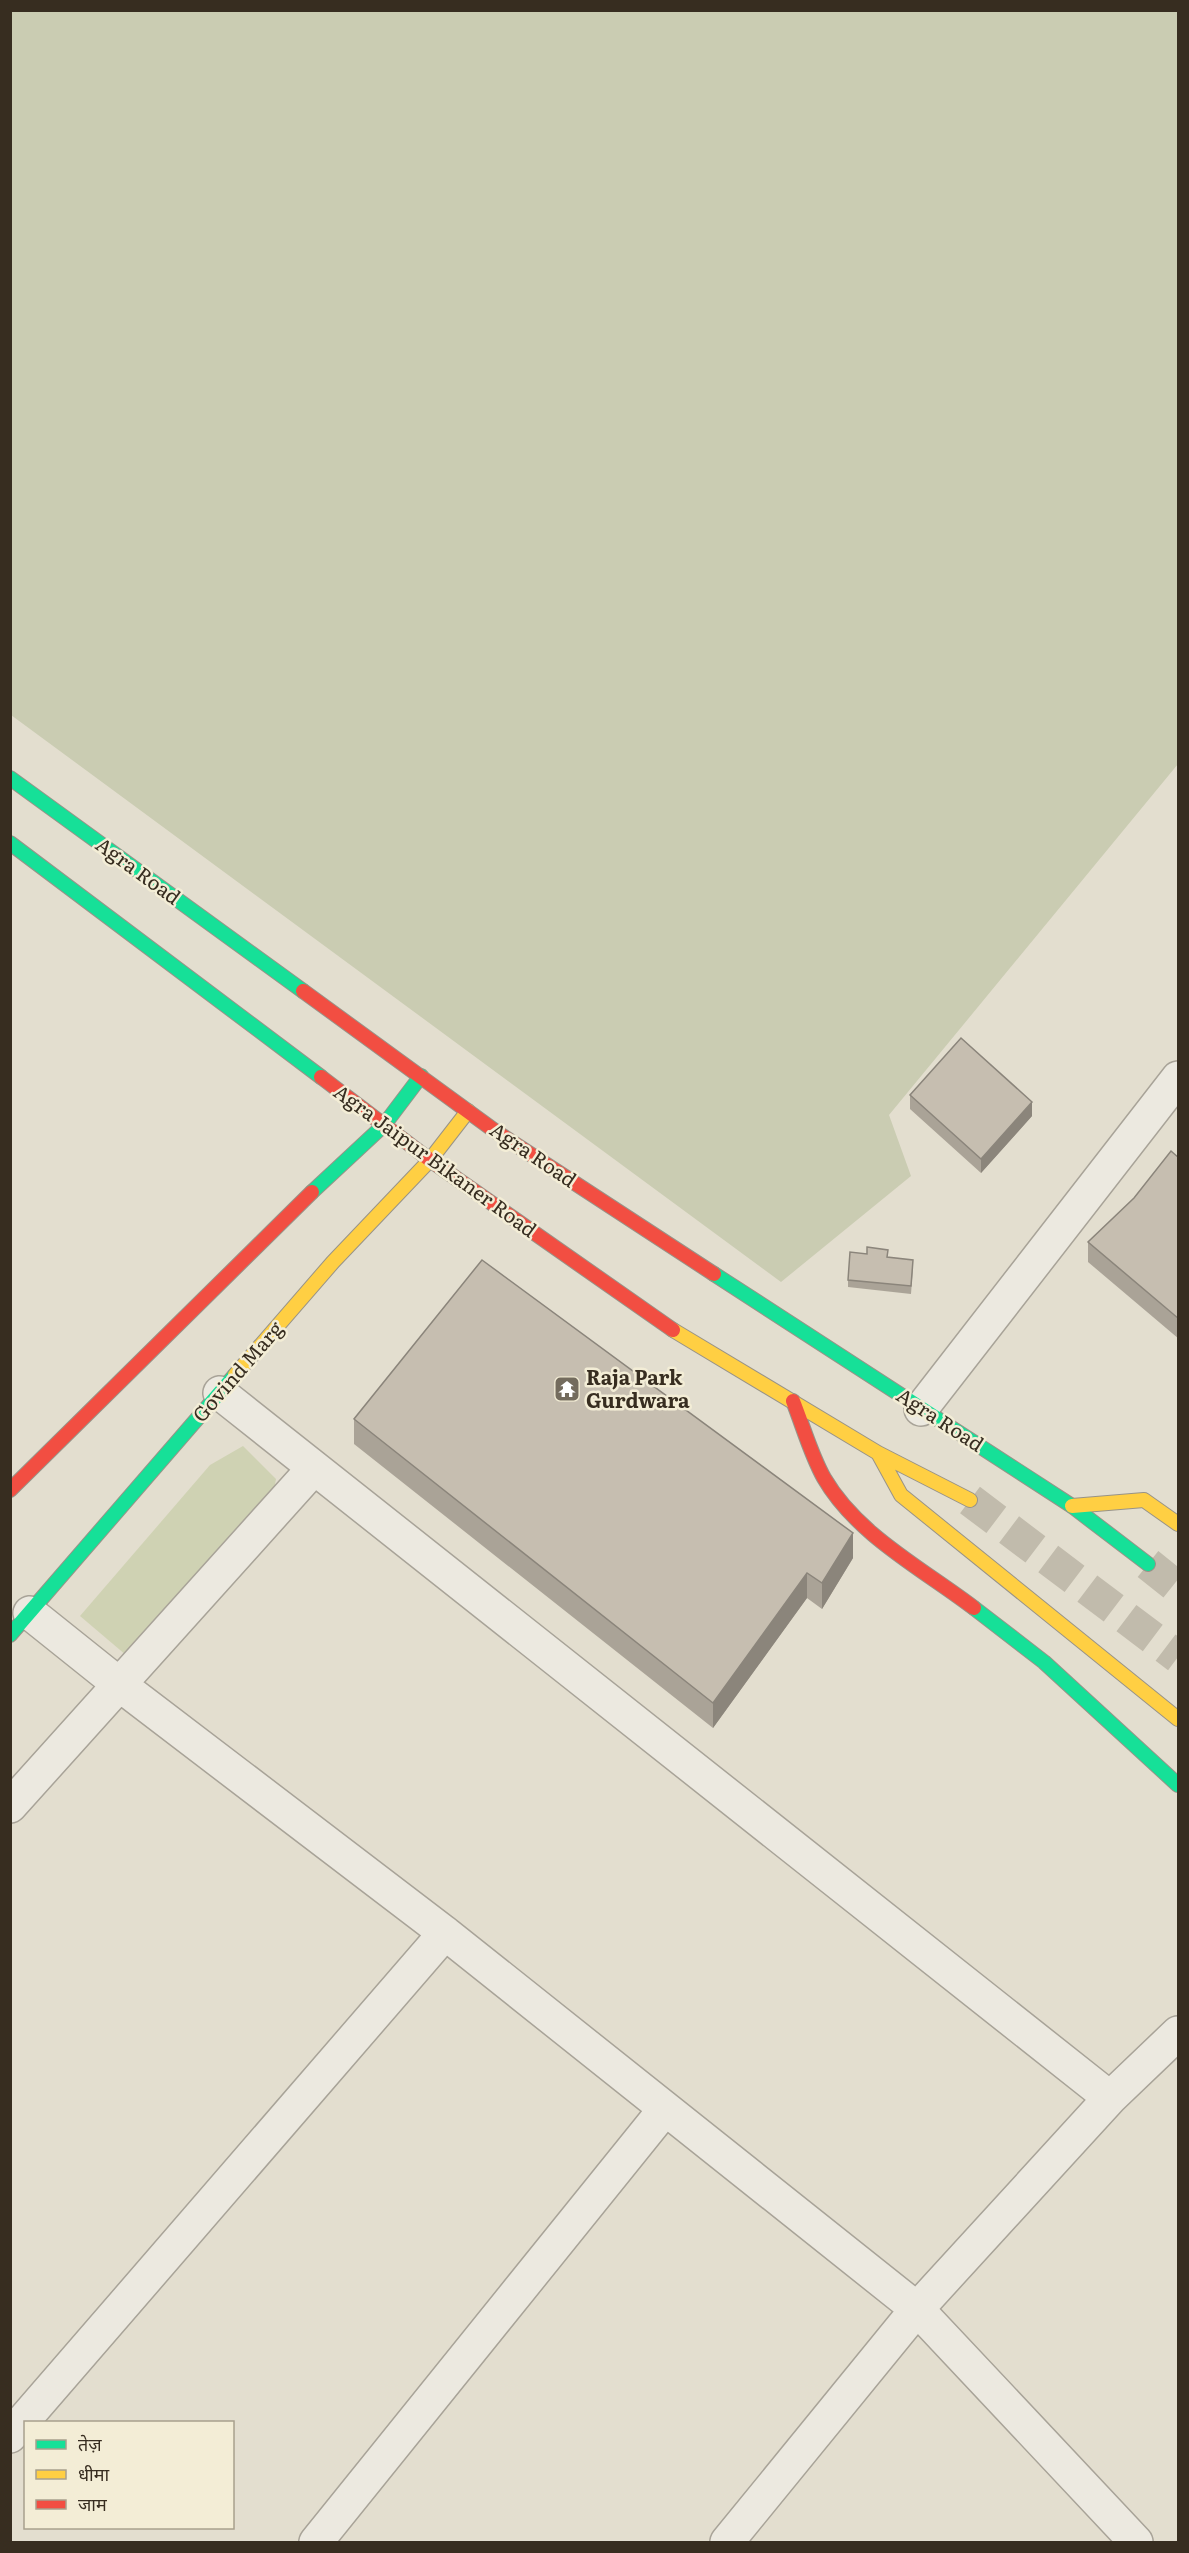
<svg xmlns="http://www.w3.org/2000/svg" width="1189" height="2553" font-family="Literata,'Noto Sans Devanagari',serif">
<style>
.green{fill:#cfd2b3}
.cemetery{fill:#caccb2}
.lines{fill:none;stroke-linecap:round;stroke-linejoin:round}
.highway-tunnel{stroke:#c1bbac;stroke-width:33;stroke-dasharray:33 16;stroke-linecap:butt}
.street-casing{stroke:#a8a398;stroke-width:36}
.fast-casing{stroke:#989388;stroke-width:16}
.slow-casing{stroke:#989388;stroke-width:16}
.jam-casing{stroke:#989388;stroke-width:16}
.street{stroke:#ece9e0;stroke-width:33}
.fast{stroke:#16e098;stroke-width:14}
.slow{stroke:#ffcf43;stroke-width:14}
.jam{stroke:#f24e42;stroke-width:14}
.wall{fill:#aaa397}
.shaded-wall{fill:#8b857b}
.building{fill:#c6beb0;stroke:#8b857b;stroke-width:1.5}
.labels{text-anchor:middle;stroke-width:5;stroke-linejoin:round;paint-order:stroke}
.street-label{font-size:20px;fill:#372d20;stroke:#f3edd6}
.poi-label{font-size:20px;font-weight:bold;fill:#372d20;stroke:#f3edd6;text-anchor:start}
</style>
<rect width="100%" height="100%" fill="#e3decf"/>
<!-- green -->
<path class="green" d="M243,1446L276,1479L272,1501L133,1661L80,1616L210,1465Z"/>
<!-- cemetery -->
<path class="cemetery" d="M11,10L1178,11V764L889,1115L911,1176L781,1282L11,715Z"/>
<g class="lines">
<!-- highway-tunnel -->
<path class="highway-tunnel" d="M970,1500L1178,1657
M1148,1564L1178,1588"/>
<!-- street casing -->
<g class="street-casing">
<path id="street" d="M220,1393L1110,2098
M921,1409L1178,1078
M30,1613L120,1685L445,1933L917,2309L1136,2542
M10,1806L314,1468
M10,2436L445,1933
M316,2542L665,2109
M727,2542L917,2309L1110,2098L1178,2033"/>
</g>
<!-- fast casing -->
<g class="fast-casing">
<path id="fast" d="M10,778L303,991
M10,843L321,1077
M312,1192L384,1125L421,1076
M714,1274L1072,1506L1148,1564
M974,1608L1044,1662L1178,1785
M10,1635L235,1375"/>
</g>
<!-- slow casing -->
<g class="slow-casing">
<path id="slow" d="M673,1330L878,1453L970,1500
M235,1375L333,1262L430,1160L468,1111
M878,1453L901,1495L1178,1719
M1072,1506L1144,1500L1178,1524"/>
</g>
<!-- jam casing -->
<g class="jam-casing">
<path id="jam" d="M303,991L495,1131L714,1274
M321,1077L430,1160L673,1330
M793,1401C803,1426 811,1455 824,1478C857,1535 923,1569 974,1608
M10,1490L312,1192"/>
</g>
<!-- street -->
<use href="#street" class="street"/>
<!-- fast -->
<use href="#fast" class="fast"/>
<!-- slow -->
<use href="#slow" class="slow"/>
<!-- jam -->
<use href="#jam" class="jam"/>
</g>
<!-- wall -->
<path class="wall" d="M910,1095L1032,1116L981,1173L910,1109Z
M1179,1158V1339L1088,1262V1242Z
M888,1257L913,1267L911,1294L848,1287V1280Z
M354,1419L853,1558L822,1609L807,1598L713,1728L354,1444Z"/>
<!-- shaded-wall -->
<path class="shaded-wall" d="M1032,1102V1116L981,1173V1159Z
M853,1533V1558L822,1609V1583Z
M807,1573V1598L713,1728V1703Z"/>
<!-- building -->
<path class="building" d="M961,1038L1032,1102L981,1159L910,1095Z
M1171,1151L1179,1158V1319L1088,1242L1134,1198Z
M867,1247L888,1250L887,1257L913,1260L911,1286L848,1280L850,1252L867,1254Z
M482,1260L853,1533L822,1583L807,1573L713,1703L354,1419Z"/>
<!-- icons -->
<defs>
<g id="temple-square" transform="scale(1.35)"><rect x="-9" y="-9" width="18" height="18" rx="4" fill="#736b5d" stroke="#f3edd6"/><path d="M0-6L5-2H3V0L6.5 2.5H4V6H1.5V3h-3V6H-4V2.5H-6.5L-3 0V-2H-5Z" fill="#fff"/></g>
</defs>
<g fill-rule="evenodd">
<use href="#temple-square" x="567" y="1389"/>
</g>
<g class="labels">
<!-- street labels -->
<g class="street-label">
<text transform="translate(138 871) rotate(36)" y="7">Agra Road</text>
<text transform="translate(533 1155) rotate(34)" y="7">Agra Road</text>
<text transform="translate(435 1161) rotate(36)" y="7">Agra Jaipur Bikaner Road</text>
<text transform="translate(238 1372) rotate(-49)" y="7">Govind Marg</text>
<text transform="translate(940 1420) rotate(33)" y="7">Agra Road</text>
</g>
<!-- poi labels -->
<g class="poi-label">
<text x="586" y="1385">Raja Park<tspan x="586" dy="23">Gurdwara</tspan></text>
</g>
</g>
<!-- border -->
<rect width="1189" height="2553" fill="none" stroke="#372d20" stroke-width="24"/>
<!-- legend -->
<rect x="24" y="2421" width="210" height="108" fill="#f3edd6" stroke="#a8a08d" stroke-width="1.5"/>
<rect x="36" y="2440" width="30" height="9" fill="#16e098" stroke="#a8a08d" stroke-width="1.5"/>
<text x="78" y="2451" font-size="18" fill="#372d20">तेज़</text>
<rect x="36" y="2470" width="30" height="9" fill="#ffcf43" stroke="#a8a08d" stroke-width="1.5"/>
<text x="78" y="2481" font-size="18" fill="#372d20">धीमा</text>
<rect x="36" y="2500" width="30" height="9" fill="#f24e42" stroke="#a8a08d" stroke-width="1.5"/>
<text x="78" y="2511" font-size="18" fill="#372d20">जाम</text>
</svg>
